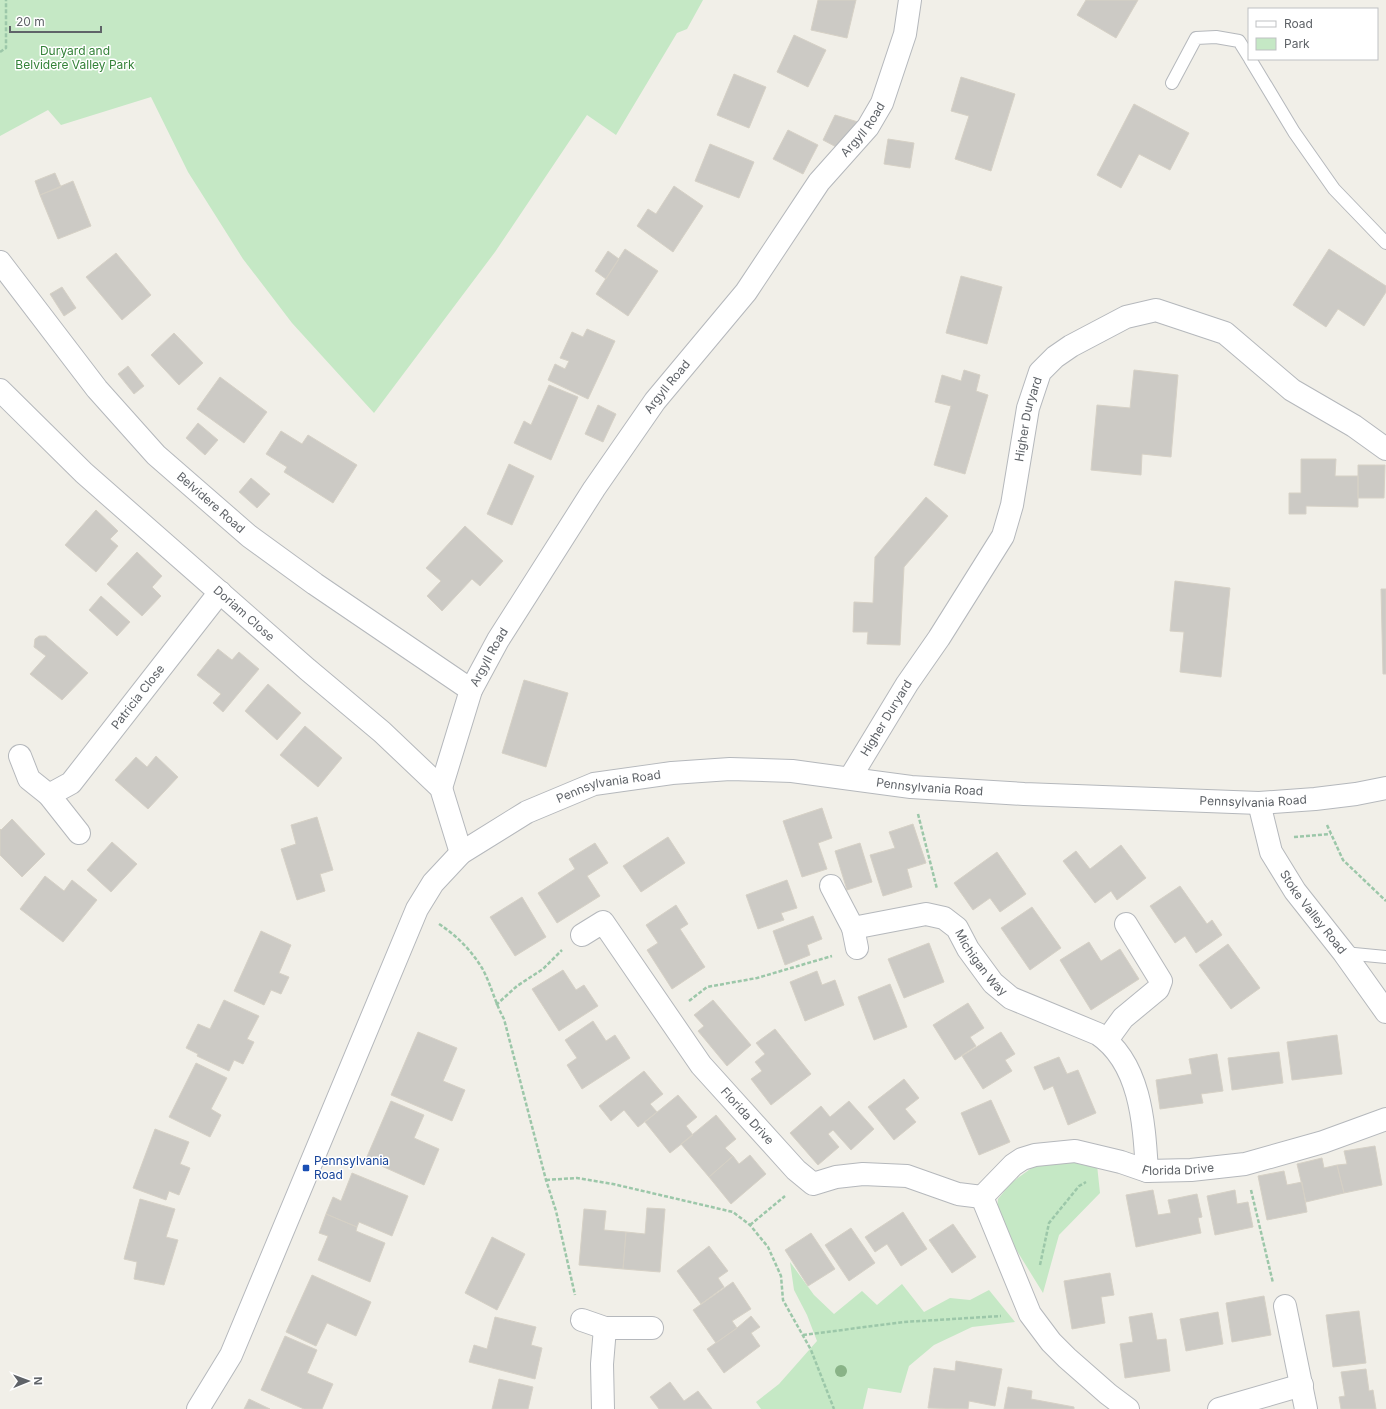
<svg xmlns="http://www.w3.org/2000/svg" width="1386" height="1409" font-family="Inter,sans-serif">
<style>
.green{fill:#c5e8c5}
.building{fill:#cccac5;stroke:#d6d1c6}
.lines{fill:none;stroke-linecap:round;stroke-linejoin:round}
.service-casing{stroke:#b5b8bc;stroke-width:14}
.minor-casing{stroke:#b5b8bc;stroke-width:24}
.path{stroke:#9cc7a9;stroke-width:2.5;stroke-dasharray:4 2;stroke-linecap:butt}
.service{stroke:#fff;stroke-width:12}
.minor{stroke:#fff;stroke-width:22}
.tree{fill:#89b387}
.transit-dot{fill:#1a4fb4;stroke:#fff;stroke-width:1.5}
.labels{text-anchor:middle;stroke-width:3;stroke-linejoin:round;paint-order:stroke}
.park-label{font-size:12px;fill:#348238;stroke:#fff}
.street-label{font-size:12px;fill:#5f6368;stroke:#fff}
.transit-label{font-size:12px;fill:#164399;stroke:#fff;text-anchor:start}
</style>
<rect width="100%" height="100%" fill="#f1efe8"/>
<!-- green -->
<path class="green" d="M0,0H703L687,29L677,33L616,135L587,115L495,252L374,413L292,323L243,259L188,172L151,97L61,125L48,110L0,136Z
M1059,1160L1097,1165L1100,1193L1059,1235L1043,1293L996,1217L998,1199L1011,1183L1033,1167Z
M790,1262L814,1295L834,1314L862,1291L877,1305L902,1284L924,1312L950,1298L970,1300L989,1290L1015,1322L972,1327L934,1345L909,1366L901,1393L868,1388L863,1409H761L756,1402L779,1384L817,1341L807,1315L794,1290Z"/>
<!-- building -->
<path class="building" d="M818,0H856L847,38L811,30Z
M1086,0H1138L1116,38L1077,15Z
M794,35L826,50L808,87L777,72Z
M734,74L766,87L749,128L717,115Z
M961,77L1015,94L991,171L955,159L969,116L951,111Z
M1134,104L1189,133L1170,170L1139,154L1121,188L1097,175Z
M835,115L858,122L840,149L823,140Z
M788,130L818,145L803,174L773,159Z
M888,139L914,143L910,168L884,164Z
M710,144L754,162L739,198L695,181Z
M55,173L61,187L40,195L35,181Z
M73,181L91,226L58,239L40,195Z
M674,186L703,206L673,252L637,226L648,209L656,214Z
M625,249L658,271L628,316L596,294Z
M1329,249L1386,286V292L1364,326L1338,309L1326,327L1293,305Z
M608,251L619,259L606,279L595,271Z
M116,253L151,295L122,320L86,277Z
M961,276L1002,287L987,344L946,333Z
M62,287L76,308L64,316L50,294Z
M587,329L615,341L588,399L548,380L555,364L565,369L569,361L560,358L572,332L583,337Z
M174,333L203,363L179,385L151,355Z
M128,366L144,386L134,394L118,374Z
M964,370L980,375L976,391L988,395L965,474L934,465L951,406L935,402L942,375L961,381Z
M1134,370L1178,375L1171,457L1142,454L1141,475L1091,470L1097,405L1130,408Z
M220,377L267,412L244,443L197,409Z
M549,385L578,397L551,460L514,443L524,421L531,425Z
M598,405L616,414L603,442L585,434Z
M198,423L218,440L205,455L186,438Z
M281,431L302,444L308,435L357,465L333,503L284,472L287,467L266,454Z
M1301,459H1336L1335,476H1358V507L1306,506V514H1289V493H1301Z
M509,464L534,476L512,525L487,514Z
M1358,465H1385L1384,498H1358Z
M251,478L270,494L257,508L239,492Z
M926,497L948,516L904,567L900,645L867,644L868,632H853L854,602L873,603L875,557Z
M96,510L118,531L110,539L118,546L96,572L65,545Z
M465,526L503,561L480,586L472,579L442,611L427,596L441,581L426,568Z
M137,552L162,576L152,587L161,596L142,616L107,584Z
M1175,581L1230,588L1221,677L1180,672L1184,632L1170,631Z
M1381,589H1386V674H1383Z
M101,596L130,622L117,636L89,610Z
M39,636H46L88,673L62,700L30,674L46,656L34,647L35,639Z
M218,649L232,660L239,652L259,669L223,712L213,703L221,694L197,675Z
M524,680L568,693L546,767L502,753Z
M268,684L301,713L277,740L245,711Z
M305,726L342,758L318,787L280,755Z
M156,756L178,777L148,809L115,780L136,757L147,767Z
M822,808L832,838L818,843L827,869L802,877L783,821Z
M317,817L333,870L320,874L325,891L297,900L281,849L296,844L291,825Z
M12,819L45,854L22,877L0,855V829L1,830Z
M913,824L926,863L907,869L912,887L883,896L870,855L895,848L889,832Z
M668,837L685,863L641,892L623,866Z
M112,842L137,864L111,892L87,870Z
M595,843L608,863L587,876L600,896L557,923L538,893L575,869L569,859Z
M860,843L872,882L847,890L835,851Z
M1121,845L1146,878L1117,900L1111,891L1095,903L1063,861L1076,851L1090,869Z
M997,852L1026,894L1000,912L990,898L973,910L954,883Z
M45,876L64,891L72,880L97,900L63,942L20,909Z
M787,880L797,908L781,913L784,920L758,929L746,895Z
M1180,886L1207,924L1212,920L1222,935L1196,953L1185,936L1175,943L1150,906Z
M522,897L546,937L515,956L490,917Z
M676,905L688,924L680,929L705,967L672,989L647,950L658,943L646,925Z
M1032,907L1061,948L1030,970L1001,928Z
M813,916L822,939L807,945L810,955L785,965L773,931Z
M261,931L291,945L279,973L289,977L281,994L271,990L264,1005L234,991Z
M1089,942L1101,961L1120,949L1139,979L1091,1010L1060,960Z
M929,943L944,982L904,998L888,959Z
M1228,944L1260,988L1231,1009L1199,965Z
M563,970L576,990L584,985L598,1006L559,1031L532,989Z
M817,971L822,985L835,980L844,1005L805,1021L790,982Z
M890,984L907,1027L874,1040L858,997Z
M224,1000L259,1016L247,1039L254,1042L243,1064L234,1060L229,1071L197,1056L198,1054L186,1048L198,1024L210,1029Z
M713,1000L751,1045L727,1066L698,1031L704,1026L694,1015Z
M968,1003L984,1028L970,1037L976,1046L955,1060L933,1025Z
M593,1021L606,1041L615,1035L630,1058L582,1089L567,1065L577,1058L565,1040Z
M775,1029L811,1074L771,1105L751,1079L762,1071L755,1062L765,1054L756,1043Z
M418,1032L457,1048L443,1081L465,1090L452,1121L391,1095Z
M1001,1032L1015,1054L1005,1060L1012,1071L983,1089L962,1056Z
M1337,1035L1342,1074L1292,1080L1287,1042Z
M1279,1052L1283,1083L1232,1090L1228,1058Z
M1217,1054L1223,1091L1201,1094L1203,1103L1160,1109L1156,1080L1192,1074L1189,1059Z
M1059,1057L1067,1074L1078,1070L1096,1113L1068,1125L1053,1086L1044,1090L1034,1067Z
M196,1063L227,1078L211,1109L221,1115L210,1137L169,1117Z
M644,1071L663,1094L650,1104L657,1112L638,1127L624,1110L611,1121L599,1106Z
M904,1079L919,1098L905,1109L916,1122L894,1140L868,1107Z
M678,1095L697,1117L686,1126L693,1135L670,1153L645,1122Z
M991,1100L1010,1142L979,1155L961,1113Z
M391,1101L424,1115L414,1138L439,1149L424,1185L366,1159Z
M849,1101L874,1129L851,1150L833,1130L828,1134L839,1147L818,1165L790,1133L821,1106L830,1117Z
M716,1115L736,1139L725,1148L733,1156L709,1177L681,1144Z
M155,1129L189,1142L180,1164L190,1168L179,1195L169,1191L166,1200L133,1188Z
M1375,1146L1382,1185L1344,1193L1337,1165L1347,1164L1344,1151Z
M750,1155L766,1174L731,1204L709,1177L733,1156L739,1164Z
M1322,1158L1324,1168L1337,1165L1344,1193L1306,1202L1297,1164Z
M1284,1171L1287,1185L1302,1182L1307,1212L1267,1220L1258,1176Z
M352,1173L408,1196L392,1236L359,1222L357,1227L326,1214L333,1197L341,1201Z
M1153,1190L1158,1215L1171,1213L1168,1200L1197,1194L1202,1217L1198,1218L1201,1233L1136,1247L1126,1195Z
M1235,1190L1237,1204L1248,1202L1253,1227L1215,1235L1207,1196Z
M140,1199L175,1209L166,1237L178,1240L164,1285L134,1279L137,1262L124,1259Z
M647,1208L665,1209L660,1272L623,1269L626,1232L645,1234Z
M584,1209L606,1211L604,1230L626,1232L623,1269L579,1265Z
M903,1212L927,1249L901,1266L887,1244L875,1252L865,1237Z
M326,1214L357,1227L356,1231L385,1243L370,1282L318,1260L328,1236L319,1233Z
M953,1224L976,1257L952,1273L929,1240Z
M851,1228L875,1263L849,1281L825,1245Z
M811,1233L835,1269L808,1286L785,1250Z
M492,1237L525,1254L497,1310L465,1293Z
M709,1246L728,1271L718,1278L724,1287L701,1304L677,1271Z
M1110,1273L1114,1295L1101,1297L1105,1323L1072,1329L1064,1281Z
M312,1275L371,1302L356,1336L327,1323L316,1346L286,1332Z
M733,1282L751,1309L732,1321L737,1328L716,1343L693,1310Z
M1264,1296L1271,1335L1232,1342L1226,1303Z
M1359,1311L1366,1363L1333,1367L1326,1315Z
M1218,1312L1223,1344L1186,1351L1180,1319Z
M1152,1313L1157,1340L1166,1339L1170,1371L1125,1378L1120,1344L1133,1342L1129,1317Z
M751,1316L760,1327L751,1333L760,1346L724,1373L707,1349L737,1328Z
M495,1317L536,1327L531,1345L542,1348L535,1379L469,1362L474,1345L487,1349Z
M285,1336L317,1350L307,1373L333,1384L322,1409H304L261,1390Z
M956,1361L1002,1369L995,1406L969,1401L968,1409L928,1408L934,1368L955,1371Z
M1366,1369L1369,1391L1373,1390L1376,1409H1341L1339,1397L1345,1396L1341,1372Z
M499,1379L533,1387L528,1409H492Z
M670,1382L684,1401L698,1391L712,1409H659L650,1397Z
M1008,1387L1032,1391L1031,1399L1074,1407V1409H1004Z
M249,1399L270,1409H244Z"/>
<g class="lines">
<!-- service casing -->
<g class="service-casing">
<path id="service" d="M1250,59L1294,132L1334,189L1386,243
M1172,83L1196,38L1216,37L1239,41L1249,57
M1344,953L1386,957"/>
</g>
<!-- minor casing -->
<g class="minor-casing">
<g id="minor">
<path id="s1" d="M0,262L97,389L156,455L249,536L315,584L471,690"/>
<path id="s2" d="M0,390L84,473L307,669L382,732L441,788L461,853"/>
<path d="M20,756L29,779L49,795L79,833"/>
<path id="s3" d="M850,778L907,684L939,638L1003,536L1012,505L1028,408L1040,372L1055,357L1071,346L1126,317L1156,310L1225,333L1292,390L1354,426L1386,449"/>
<path id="s4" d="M441,788L471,690L498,640L594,489L655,401L746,292L819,182L868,127L882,103L905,34L910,0"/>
<path id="s5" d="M49,795L71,783L220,592"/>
<path id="s6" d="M1259,803L1271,852L1295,891L1344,953L1386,1012"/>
<path d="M831,886L853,928"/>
<path id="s7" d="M582,935L603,922L701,1065L796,1170L813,1184L836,1177L863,1174L907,1176L958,1194L982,1197"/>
<path id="s8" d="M857,948L853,928L926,914L944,918L957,928L968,949L993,983L1011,998L1098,1034C1141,1063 1144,1124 1147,1171"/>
<path d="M1107,1040L1123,1018L1158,989L1161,981L1126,924"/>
<path id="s9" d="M982,1197L1013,1165L1022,1159L1035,1155L1075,1151L1121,1162L1147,1171L1191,1170L1245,1164L1323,1142L1386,1119"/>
<path d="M982,1197L1030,1314L1051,1342L1067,1358L1108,1394L1128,1409"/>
<path d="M1285,1306L1306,1409"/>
<path d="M582,1320L605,1328H652"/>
<path id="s10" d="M198,1409L231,1355L417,909L433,883L461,853L527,812L594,784L672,773L730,769L792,771L911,787L1024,794L1259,803L1315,799L1356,794L1386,788"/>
<path d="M603,1409L602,1364L605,1328"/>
<path d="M1219,1409L1302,1385"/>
</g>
</g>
<!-- path -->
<path class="path" d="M0,52L6,48V0
M918,814L937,889
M1327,825L1343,860L1386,901
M1294,837L1331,834
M439,924C456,935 471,950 482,968C491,984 495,1003 504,1019L546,1180L556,1211L575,1295
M689,1001L707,987L757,978L832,956
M496,1005L517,986L543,969L562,950
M546,1180L577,1178L613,1184L733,1212L750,1225L768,1247L781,1276L783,1300L811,1350L834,1409
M1251,1190L1273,1283
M750,1225L785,1196
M1040,1265L1049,1223L1079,1186L1086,1182
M803,1335L904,1322L1001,1316"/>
<!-- service -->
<use href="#service" class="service"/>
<!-- minor -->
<use href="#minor" class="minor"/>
</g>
<!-- trees -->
<circle class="tree" cx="841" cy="1371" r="6"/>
<!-- markers -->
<rect class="transit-dot" x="302" y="1164" width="8" height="8" rx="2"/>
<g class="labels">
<!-- park labels -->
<g class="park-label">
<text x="75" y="55">Duryard and<tspan x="75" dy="14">Belvidere Valley Park</tspan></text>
</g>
<!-- street labels -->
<g class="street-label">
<text dy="4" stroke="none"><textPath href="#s4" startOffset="788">Argyll Road</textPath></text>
<text dy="4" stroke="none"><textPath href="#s4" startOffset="464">Argyll Road</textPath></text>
<text dy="4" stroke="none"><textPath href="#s3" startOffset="406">Higher Duryard</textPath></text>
<text dy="4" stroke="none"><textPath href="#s1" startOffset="321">Belvidere Road</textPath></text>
<text dy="4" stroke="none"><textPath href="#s2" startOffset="331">Doriam Close</textPath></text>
<text dy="4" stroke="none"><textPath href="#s4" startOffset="140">Argyll Road</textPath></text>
<text dy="4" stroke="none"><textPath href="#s5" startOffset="134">Patricia Close</textPath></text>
<text dy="4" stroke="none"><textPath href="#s3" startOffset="70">Higher Duryard</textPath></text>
<text dy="4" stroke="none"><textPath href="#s10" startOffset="1106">Pennsylvania Road</textPath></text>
<text dy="4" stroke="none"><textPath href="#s10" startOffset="782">Pennsylvania Road</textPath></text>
<text dy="4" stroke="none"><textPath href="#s10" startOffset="1430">Pennsylvania Road</textPath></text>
<text dy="4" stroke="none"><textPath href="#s6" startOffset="124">Stoke Valley Road</textPath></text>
<text dy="4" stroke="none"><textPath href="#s8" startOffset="172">Michigan Way</textPath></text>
<text dy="4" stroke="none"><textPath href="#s7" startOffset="267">Florida Drive</textPath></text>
<text dy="4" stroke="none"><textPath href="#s9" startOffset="215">Florida Drive</textPath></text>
</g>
<!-- transit labels -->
<g class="transit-label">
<text x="314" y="1165">Pennsylvania<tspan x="314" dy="14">Road</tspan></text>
</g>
</g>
<!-- legend -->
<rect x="1248" y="8" width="130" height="52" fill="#ffffff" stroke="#bfc1c3"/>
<rect x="1256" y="21" width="20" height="6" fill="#ffffff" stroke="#bfc1c3"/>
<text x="1284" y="28" font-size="12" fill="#5f6368">Road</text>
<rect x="1256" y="38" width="20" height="12" fill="#c5e8c5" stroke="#bfc1c3"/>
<text x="1284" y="48" font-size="12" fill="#5f6368">Park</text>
<!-- north arrow -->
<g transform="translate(28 1381) rotate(89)" stroke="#ffffff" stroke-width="3" paint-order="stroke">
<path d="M0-3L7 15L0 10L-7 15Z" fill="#5f6368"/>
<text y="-6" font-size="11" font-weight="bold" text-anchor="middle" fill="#5f6368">N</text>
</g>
<!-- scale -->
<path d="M10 26v6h91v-6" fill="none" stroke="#5f6368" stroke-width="2"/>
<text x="16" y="26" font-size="12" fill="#5f6368" stroke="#ffffff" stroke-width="3" paint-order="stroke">20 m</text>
</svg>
